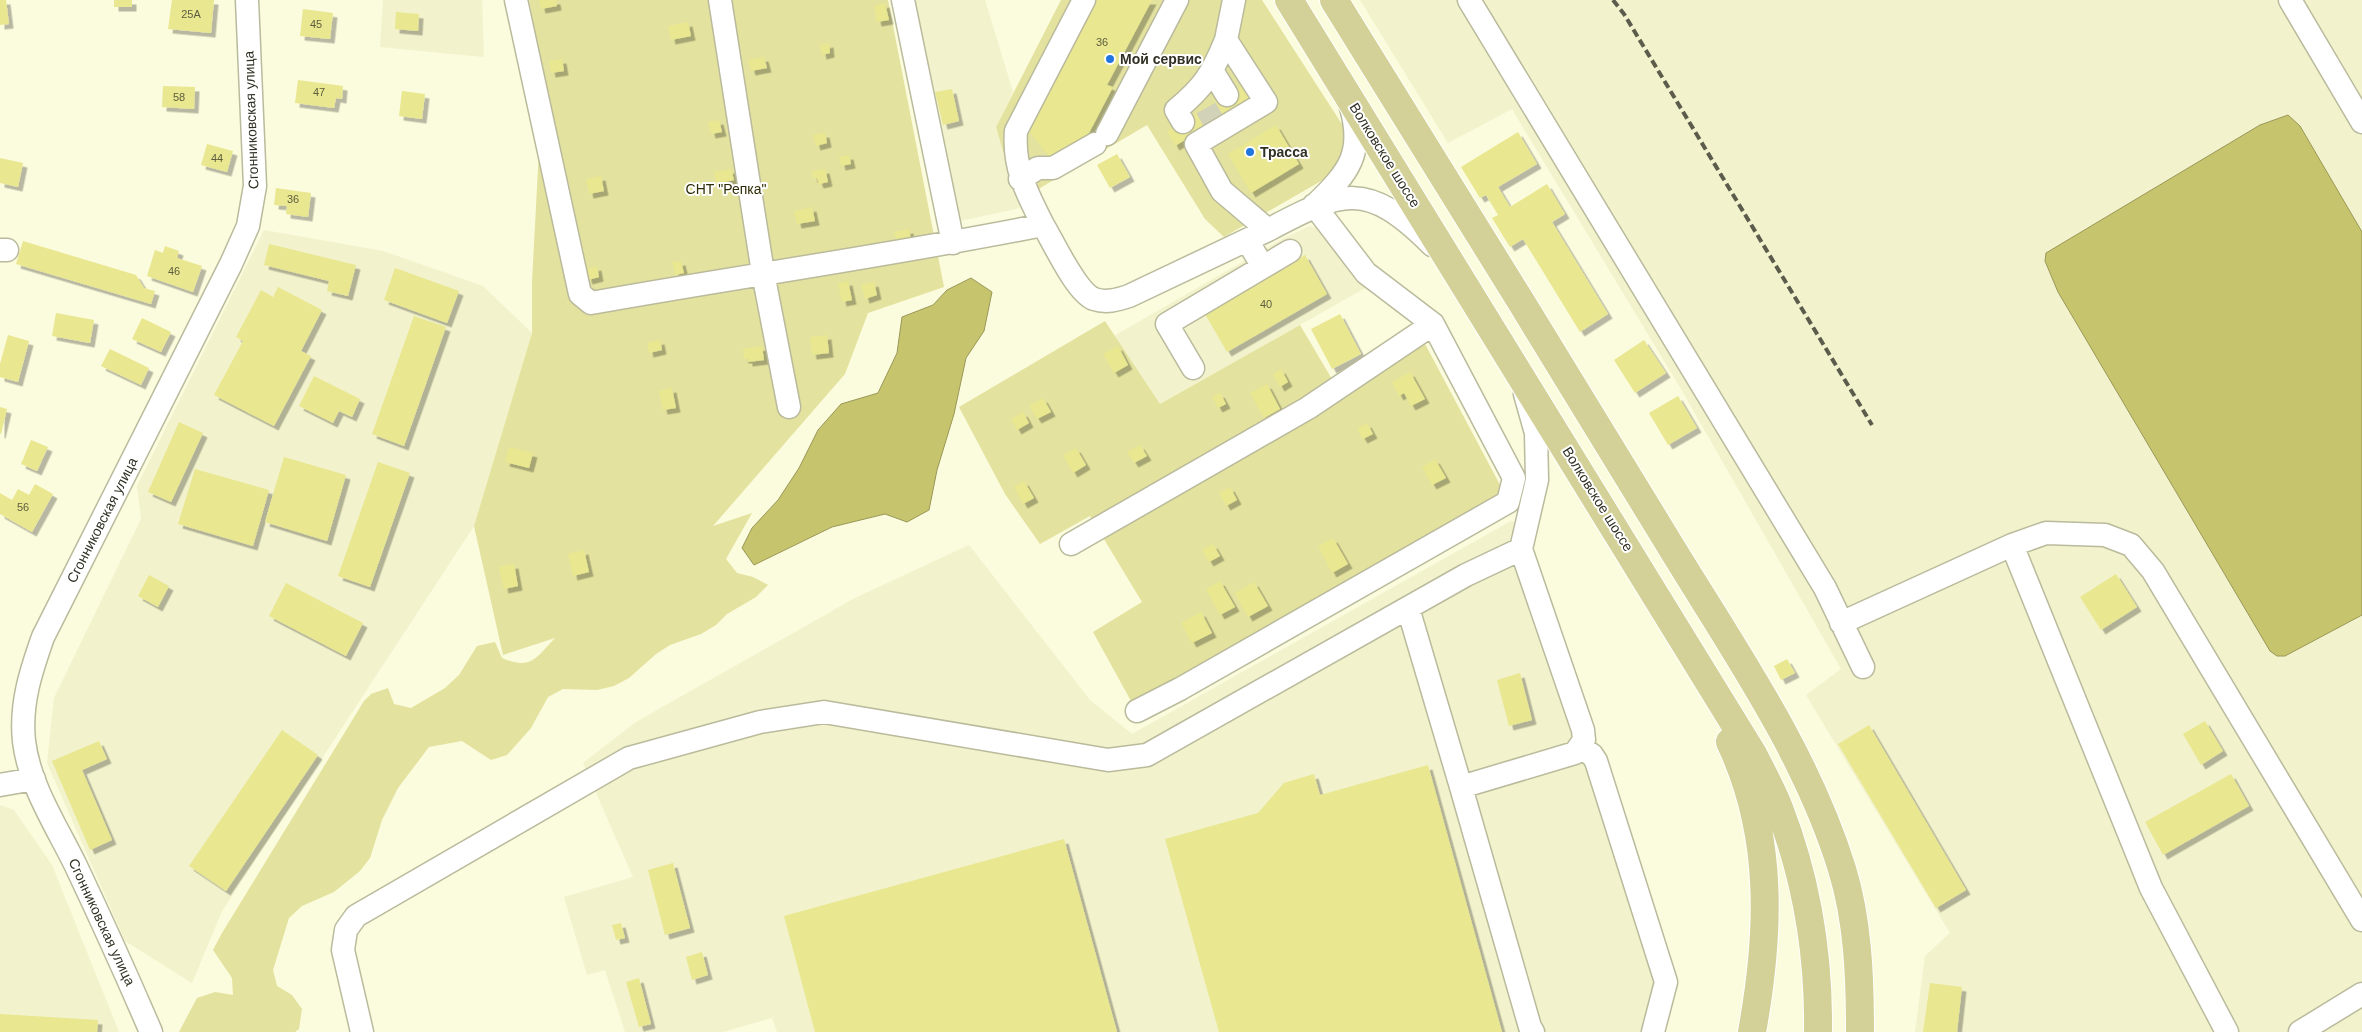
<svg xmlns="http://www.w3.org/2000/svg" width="2362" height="1032" font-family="Arial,sans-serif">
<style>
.built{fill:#f2f2cc}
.green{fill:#e3e29e}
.water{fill:#c7c46e;stroke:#9a9858}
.building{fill:#e9e790;filter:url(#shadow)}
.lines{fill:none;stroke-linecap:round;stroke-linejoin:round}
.minor-tunnel{stroke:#d2d2b8;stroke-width:22;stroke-dasharray:22 11;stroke-linecap:butt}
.minor-casing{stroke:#baba9d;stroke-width:25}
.major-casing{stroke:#fff;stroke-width:30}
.minor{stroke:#fff;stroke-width:22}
.major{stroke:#d3d197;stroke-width:28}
.rail{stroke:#5c5c4d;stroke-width:4;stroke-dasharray:8 4;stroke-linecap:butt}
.poi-dot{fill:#2175df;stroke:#fff;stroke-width:2}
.labels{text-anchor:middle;stroke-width:4;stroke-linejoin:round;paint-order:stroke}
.number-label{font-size:11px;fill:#5e5e3f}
.poi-label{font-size:14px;font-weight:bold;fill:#303024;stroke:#fff;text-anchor:start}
.street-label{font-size:14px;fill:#303024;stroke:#fff}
.park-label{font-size:14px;fill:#2e2c06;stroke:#fff}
</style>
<defs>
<filter id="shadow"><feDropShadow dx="4.5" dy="4.5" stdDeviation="0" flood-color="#0004"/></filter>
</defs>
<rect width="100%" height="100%" fill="#fbfbdd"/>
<!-- built -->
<path class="built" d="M383,0H482L484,57L380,47Z
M915,0H985L1013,92L996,127L1020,208L960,221Z
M1360,0H2362V1032H1915L1925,956L1950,933L1806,695L1841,669L1681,389L1512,109L1448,143Z
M1310,226L1322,229L1367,287L1160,404L1114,336L1284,238Z
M264,230L383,251L483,286L532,333L474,526L222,911L192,983L125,941L47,763L54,698L141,519L137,486Z
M1511,521L1537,527L1533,552L1621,811L1669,965L1662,1032H777L772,1018L723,1032H625L605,970L587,975L564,897L633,877L583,763L636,722L855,598L969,545L1090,700L1132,734Z
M0,805L14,810L52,865L119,1032H0Z"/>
<!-- green -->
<path class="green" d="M529,0H888L944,287L868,313L845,374L713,526L752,513L726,559L737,573L753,577L768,585L756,597L727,614L716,625L701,634L670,645L656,654L629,678L614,686L597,690L563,689L548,697L531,728L507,755L491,760L462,741L429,747L398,788L382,820L370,858L360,871L334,892L302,906L289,918L273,970L277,986L292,995L302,1009L299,1029L295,1032H179L197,998L215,992L233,995L232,978L213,950L222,933L364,701L371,694L388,688L394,704L411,708L445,688L459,675L477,646L495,642L502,658C531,670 535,659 555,638L503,655L474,526L532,333V282L543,74Z
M1061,0H1262L1347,132C1345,159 1343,164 1321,181L1224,237L1205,219L1147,125L1035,191L1016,196L996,127Z
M1105,321L1160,404L1300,325L1339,391L1424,342L1507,498L1232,649L1131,701L1093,632L1142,602L1090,516L1040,544L1005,494L959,407Z"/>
<!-- water -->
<path class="water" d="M2288,115L2300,126L2362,232V615L2285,656H2277L2270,651L2058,292L2045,261L2046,253L2260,125Z
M971,278L992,292L984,331L966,358L954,414L937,470L929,510L907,522L885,514L832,527L754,565L742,548L752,528L778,500L799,468L818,430L841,404L878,393L897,353L902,317L933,305L947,290Z"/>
<!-- building -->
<path class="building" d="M0,0H6L9,24L0,25Z
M114,0H132V7H114Z
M172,0H214L211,33L168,29Z
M539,0H556L557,6L541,9Z
M1097,0H1152L1107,85L1113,87L1089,133L1051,159L1029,131Z
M885,3L889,20L877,22L874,6Z
M303,9L333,13L330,39L300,36Z
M396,12L419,14L418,31L395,29Z
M688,22L691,36L671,40L668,26Z
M829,43L830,53L822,55L820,45Z
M764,57L767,68L751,71L748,60Z
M562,59L564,71L551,73L549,61Z
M298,80L343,86L342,99L336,98L334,108L295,103Z
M1247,83L1255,97L1175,146L1167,131Z
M163,86L195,87L194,109L162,107Z
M952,89L959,121L943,125L935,92Z
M402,91L425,94L422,119L399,116Z
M719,120L722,132L711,134L708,122Z
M1276,125L1299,164L1251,193L1228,154Z
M1518,132L1537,164L1498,187L1510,207L1547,184L1565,214L1552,222L1608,314L1580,332L1523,239L1510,247L1492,218L1498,215L1486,195L1480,198L1461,167Z
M825,133L827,143L816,146L813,135Z
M207,144L233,151L227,172L201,165Z
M1117,154L1130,177L1110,188L1097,165Z
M849,155L851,164L841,166L839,157Z
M0,158L23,163L18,187L0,183Z
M731,169L734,180L716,184L714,172Z
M825,169L828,182L819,184L817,178H813L812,171Z
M601,176L604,191L589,194L586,179Z
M276,188L311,193L308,217L286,214L287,206L274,205Z
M812,207L815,221L797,224L794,211Z
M909,229L911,240L897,243L894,232Z
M23,241L136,275L144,288L155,291L151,304L16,264Z
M269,244L356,265L348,296L327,291L329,281L264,265Z
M165,246L179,251L177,258L202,266L193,292L147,276L155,250L163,253Z
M1305,255L1327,294L1227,352L1205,314Z
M681,261L684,273L675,275L672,262Z
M597,266L599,277L588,280L585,269Z
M395,268L459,291L447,323L384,300Z
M848,281L852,300L842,302L838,283Z
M874,282L877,295L865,299L861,285Z
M278,287L322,310L301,351L311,356L274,426L214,395L243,341L236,337L261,290L273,297Z
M56,313L94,320L90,343L52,336Z
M1340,314L1361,354L1332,369L1311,329Z
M414,316L446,327L404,446L372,434Z
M142,318L171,332L161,352L132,339Z
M8,335L29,341L18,382L0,377V364Z
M827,335L829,353L812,355L810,337Z
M660,340L662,350L649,353L647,343Z
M1644,340L1666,373L1635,393L1614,360Z
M762,346L764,360L748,362V359H744L743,349Z
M1118,346L1128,365L1114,373L1103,354Z
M110,349L149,368L141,385L101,366Z
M1281,369L1288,382L1280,387L1273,374Z
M1410,372L1425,399L1411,406L1404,393L1399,396L1392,382Z
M314,376L360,399L352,417L339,411L333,423L299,406Z
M1267,384L1280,409L1264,418L1250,393Z
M672,388L676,408L663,410L659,391Z
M1220,393L1226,404L1218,408L1212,397Z
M1678,396L1697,428L1668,445L1649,413Z
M1043,398L1051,412L1037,419L1029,406Z
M0,407L7,409L1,434H0Z
M1023,412L1029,423L1017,430L1011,419Z
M179,422L203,433L171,502L148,492Z
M1367,423L1373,434L1363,439L1357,429Z
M31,440L48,447L37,471L21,464Z
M1140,445L1147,456L1134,463L1127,452Z
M509,447L533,453L529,468L505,462Z
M1076,448L1086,465L1073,473L1063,455Z
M284,457L346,475L327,541L265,522Z
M1435,459L1446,478L1432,485L1422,467Z
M378,462L410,473L370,587L338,576Z
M195,469L269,490L253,546L178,524Z
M1024,481L1034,498L1023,504L1014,487Z
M35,484L53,494L32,532L0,514V493L12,500L18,489L29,495Z
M1230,487L1237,500L1226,506L1219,493Z
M1333,538L1348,564L1332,573L1318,546Z
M1213,544L1220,556L1209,562L1202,550Z
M584,550L589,572L573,576L568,554Z
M514,564L518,586L504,589L499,567Z
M2116,574L2137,607L2101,630L2080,597Z
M149,575L169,586L158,607L138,596Z
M1220,581L1235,607L1220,615L1206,589Z
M1254,582L1268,606L1248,617L1235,593Z
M286,583L363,623L346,656L269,616Z
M1201,612L1212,633L1192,643L1181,623Z
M1787,659L1795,673L1781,680L1774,666Z
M1520,673L1532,720L1509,726L1497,680Z
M2205,721L2223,751L2201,765L2183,734Z
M1869,725L1966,890L1936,908L1838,744Z
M282,730L318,755L226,891L189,866Z
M99,741L107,759L82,770L112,840L90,850L52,761Z
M1428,765L1502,1032H1219L1165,839L1258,813L1284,783L1314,774L1320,795Z
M2231,774L2249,806L2163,855L2145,822Z
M1064,839L1117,1032H815L784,916Z
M673,863L690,928L665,935L648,870Z
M621,923L625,938L616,940L612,925Z
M702,952L708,975L692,980L686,957Z
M639,978L651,1024L639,1027L626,982Z
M1930,983L1962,987L1957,1032H1923Z
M0,1014L98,1020L97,1032H0Z"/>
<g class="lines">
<!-- minor-tunnel -->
<path class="minor-tunnel" d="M1206,108L1214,122"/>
<!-- minor casing -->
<g class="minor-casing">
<path id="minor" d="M516,0L580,294L591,303C742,276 893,255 1043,225C1054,243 1076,292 1094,299C1106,303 1117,300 1129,296L1268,230
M720,0L763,273L789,407
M903,0L953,243
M1234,0L1226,40L1266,102L1196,144L1222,191L1268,230C1343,190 1367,180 1432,245
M1469,0L1825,588L1863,667
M2290,0L2362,122
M1213,72L1227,95
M1183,122L1176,110C1204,87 1212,74 1226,40
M1107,134L1177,0
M1020,179L1038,168H1053L1095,144
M1315,205C1349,172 1365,153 1350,104
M1043,225C1027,193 1013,168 1016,131L1084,0
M0,250H7
M1263,267L1290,251
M1193,368L1167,324L1263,267L1247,240
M1525,394L1536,433L1537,480L1521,549L1583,730L1584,740L1575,753L1461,787L1530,1027L1533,1032
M1071,544L1308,408L1433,324L1366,273L1314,205
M2012,545L2151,888L2227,1032
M1408,608L1461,787
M1841,623L2012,545L2046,533L2105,535L2131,545L2153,571L2362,920
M1137,711L1180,689L1508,502L1514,478L1433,324
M1580,747L1592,755L1596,761L1666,982L1653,1032
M0,785L34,779
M151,1032C127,976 102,921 76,866C57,827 29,785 24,741C20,704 31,671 43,637L231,264L248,226L255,186L247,0
M362,1032L343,950L346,930L356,916L629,758L760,722L824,712L1108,760L1147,755L1466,575L1521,549
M2300,1032L2362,994"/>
</g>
<!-- major casing -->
<g class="major-casing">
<path id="major" d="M1289,0L1753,754C1762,772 1772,790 1779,808C1807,880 1819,956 1818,1032
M1334,0C1445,179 1556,357 1665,537C1729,643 1805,749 1842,869C1858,921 1860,977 1860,1032
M1730,742C1774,835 1770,933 1752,1032"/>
</g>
<!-- minor -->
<use href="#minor" class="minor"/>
<!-- major -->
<use href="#major" class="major"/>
<!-- rail -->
<path class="rail" d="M1613,0L1624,14L1872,425"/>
</g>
<!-- markers -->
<g class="poi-dot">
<circle cx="1110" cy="59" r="5"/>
<circle cx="1250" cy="152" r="5"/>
</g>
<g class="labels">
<!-- number labels -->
<g class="number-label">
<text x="191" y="18">25А</text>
<text x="316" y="28">45</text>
<text x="1102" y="46">36</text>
<text x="319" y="96">47</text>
<text x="179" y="101">58</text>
<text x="217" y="162">44</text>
<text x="293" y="203">36</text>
<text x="174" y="275">46</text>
<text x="1266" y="308">40</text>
<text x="23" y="511">56</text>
</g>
<!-- poi labels -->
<g class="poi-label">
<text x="1120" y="64">Мой сервис</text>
<text x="1260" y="157">Трасса</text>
</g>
<!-- street labels -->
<g class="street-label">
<text transform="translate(251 120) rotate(-92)" y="5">Сгонниковская улица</text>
<text transform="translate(1385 155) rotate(58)" y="5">Волковское шоссе</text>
<text transform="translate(1598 499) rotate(58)" y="5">Волковское шоссе</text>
<text transform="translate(102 520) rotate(-63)" y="5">Сгонниковская улица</text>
<text transform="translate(102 922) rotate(65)" y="5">Сгонниковская улица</text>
</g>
<!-- park labels -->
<g class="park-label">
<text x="726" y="194">СНТ "Репка"</text>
</g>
</g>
</svg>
